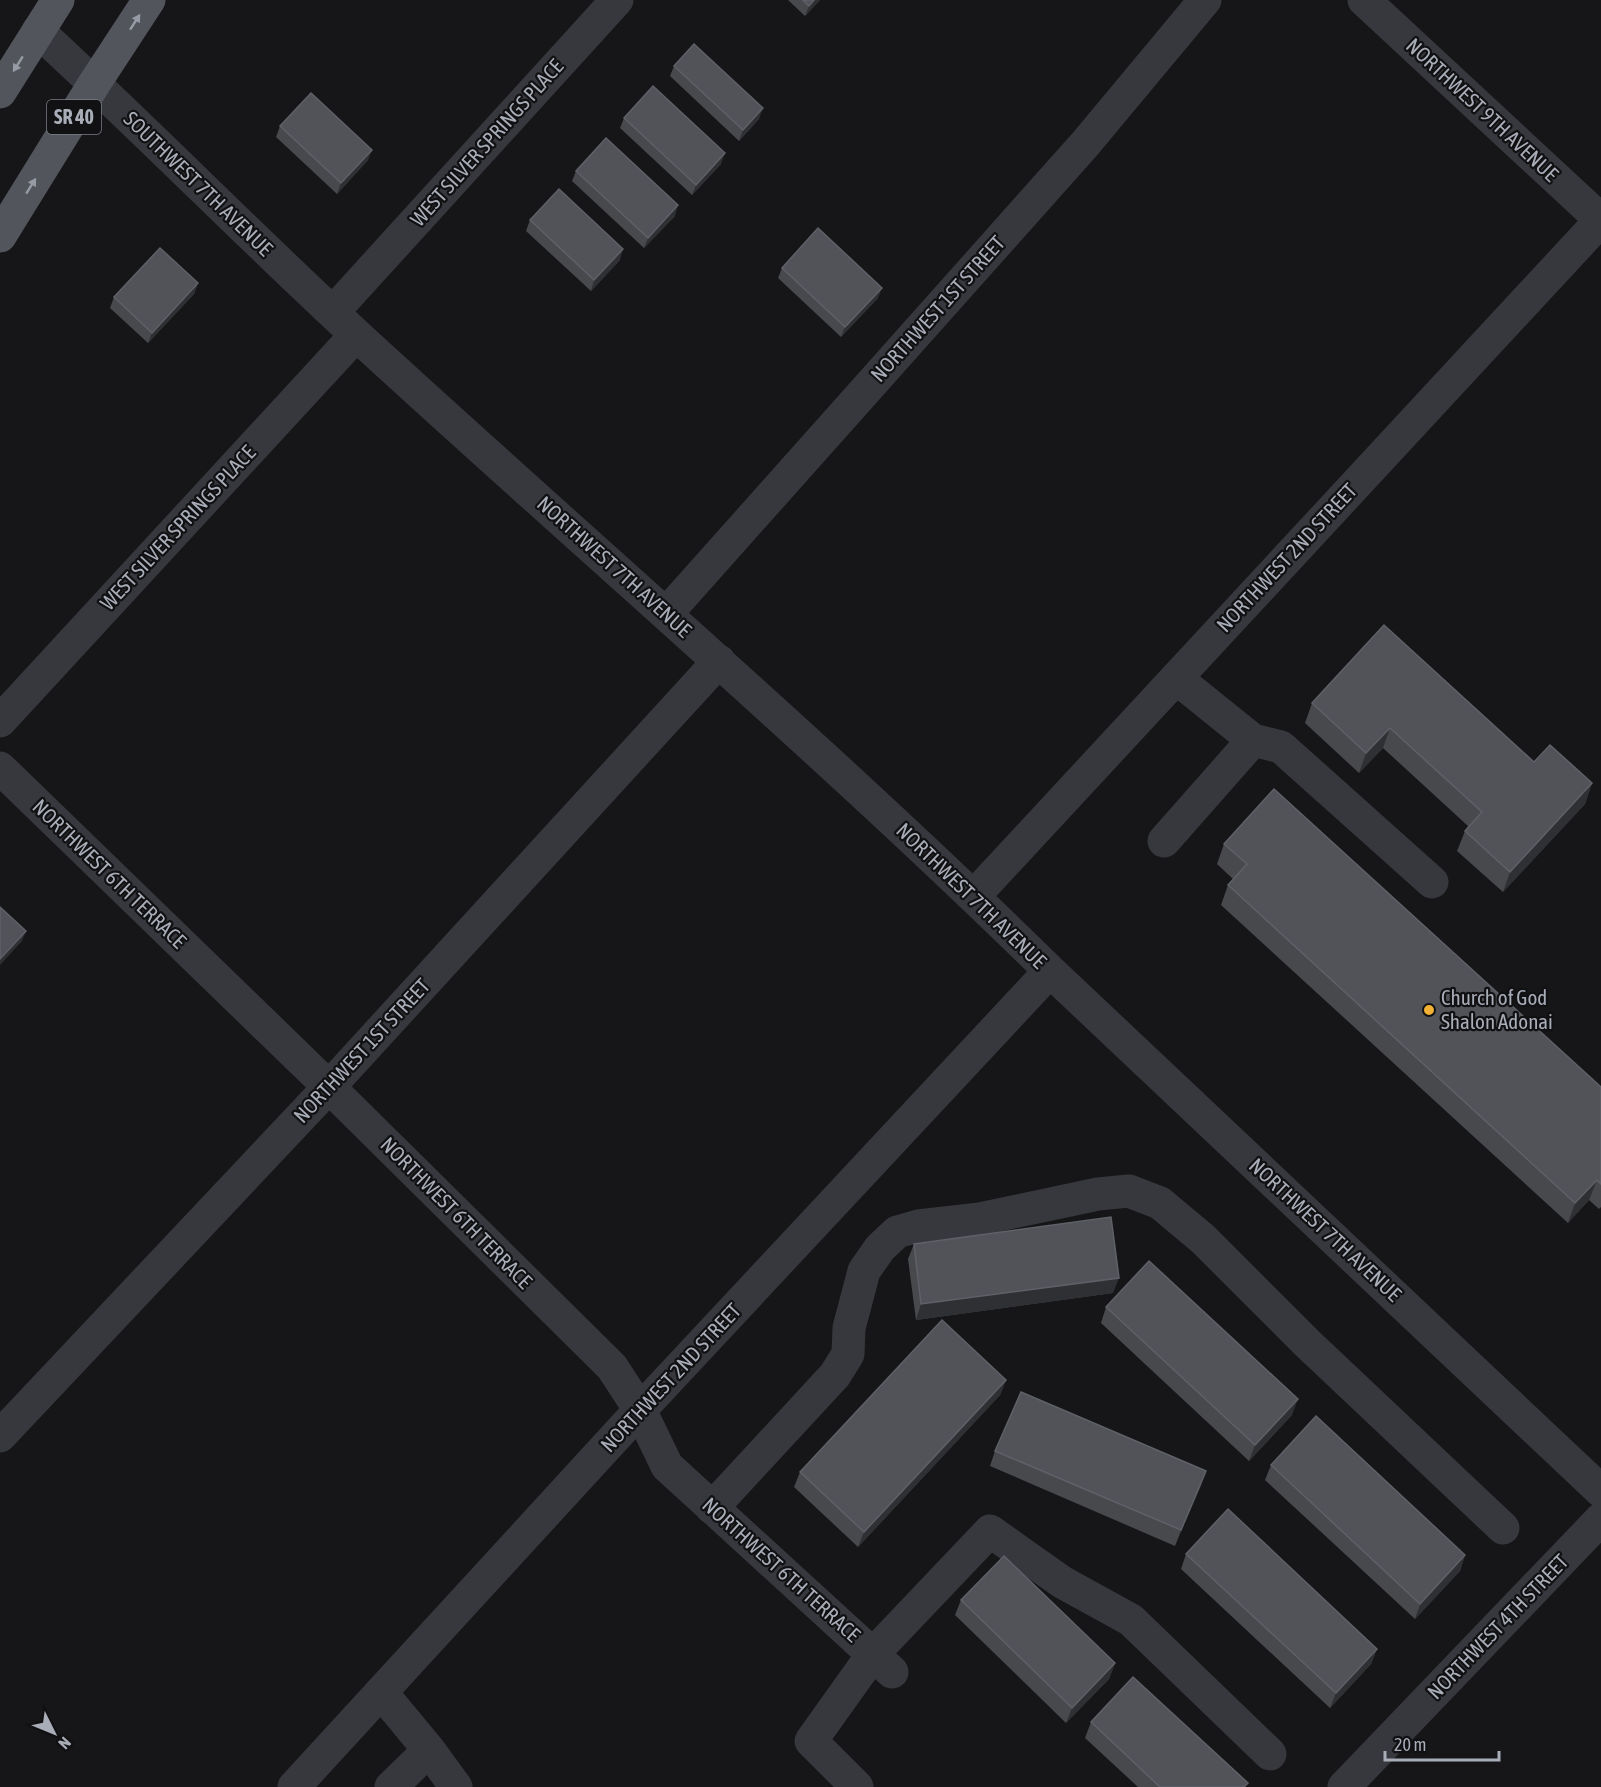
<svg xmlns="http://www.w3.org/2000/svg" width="1601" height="1787" font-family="'Asap Condensed',sans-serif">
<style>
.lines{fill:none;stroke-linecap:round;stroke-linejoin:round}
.minor{stroke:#37383d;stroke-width:33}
.major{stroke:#53555c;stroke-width:33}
.wall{fill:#47494d}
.shaded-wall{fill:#2f3033}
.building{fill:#525359;stroke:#5f6168;stroke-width:1.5}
.oneway{fill:#979ba6}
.poi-dot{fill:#f2b134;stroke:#111113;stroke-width:2}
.labels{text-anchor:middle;stroke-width:4.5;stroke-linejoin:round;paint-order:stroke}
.shield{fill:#111113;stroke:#7b7e86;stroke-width:1.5}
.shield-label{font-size:20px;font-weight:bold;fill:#a8adb8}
.street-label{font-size:21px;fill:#a8adb8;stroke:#111113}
.poi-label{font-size:21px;fill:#a8adb8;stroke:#111113;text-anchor:start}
</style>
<rect width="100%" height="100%" fill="#161618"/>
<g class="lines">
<!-- minor -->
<path class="minor" d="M1364,0L1601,220
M38,31C152,136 260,247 375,352C600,558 832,757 1050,971L1601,1491
M333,312L617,0
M666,614L1085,144L1205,0
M1176,678L1253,740L1281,747L1432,882
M0,721L356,335
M0,768L329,1087L612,1367L640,1410L667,1466L892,1672
M1164,841L1253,740
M974,896L1601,220
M0,1436L329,1087L719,661
M712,1508L835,1375L848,1354L849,1328L864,1271L880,1248L897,1232L918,1226L980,1219L1098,1194L1129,1191L1160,1203L1203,1239L1307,1343L1503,1528
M381,1692L429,1750L391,1787
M429,1750L456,1787
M294,1787L640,1410L1050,971
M857,1787L811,1741L873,1654L990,1531L1062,1582L1131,1620L1270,1754
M1344,1787L1601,1519"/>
<!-- major -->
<path class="major" d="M0,92L58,0
M0,236L94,84L149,0"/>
</g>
<!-- wall -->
<path class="wall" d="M788,0H820L805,16Z
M674,66L759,119L739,141L670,76Z
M624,118L721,164L692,195L620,128Z
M280,126L368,160L337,194L276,137Z
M576,171L675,216L644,248L572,181Z
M530,220L620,260L591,291L526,231Z
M782,268L878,298L841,337L778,278Z
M198,283L194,294L148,343L110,308L114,297Z
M1312,703L1534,762L1592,783L1585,804L1503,892L1457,851L1465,831L1468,826L1383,748L1359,773L1305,723Z
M1224,844L1601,1087V1207L1599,1209L1589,1200L1568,1223L1221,905L1228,885L1233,879L1217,864Z
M914,1244L1113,1293L916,1320L908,1259Z
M1106,1307L1292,1415L1249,1461L1101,1323Z
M1006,1380L1000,1395L858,1547L794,1487L800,1472Z
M995,1451L1206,1471L1175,1546L990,1466Z
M1271,1465L1465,1555L1460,1571L1415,1619L1265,1480Z
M1186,1554L1377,1649L1371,1664L1330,1708L1181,1569Z
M961,1600L1115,1663L1109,1679L1066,1723L955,1615Z
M1091,1722L1246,1787H1138L1085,1738Z"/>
<!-- shaded-wall -->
<path class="shaded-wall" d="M814,0H820L805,16L809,6Z
M763,108L759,119L739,141L743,130Z
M372,150L368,160L337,194L341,183Z
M725,153L721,164L692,195L696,185Z
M678,205L675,216L644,248L648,238Z
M623,249L620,260L591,291L594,280Z
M198,283L194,294L148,343L152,333Z
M882,288L878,298L841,337L845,327Z
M1390,728L1383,748L1359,773L1366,753Z
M1592,783L1585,804L1503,892L1510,872Z
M26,931L22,941L0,965V959Z
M1597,1180L1589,1200L1568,1223L1575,1203Z
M1119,1278L1113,1293L916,1320L921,1304Z
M1006,1380L1000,1395L858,1547L864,1532Z
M1298,1399L1292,1415L1249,1461L1255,1445Z
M1206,1471L1201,1486L1175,1546L1181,1530Z
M1465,1555L1460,1571L1415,1619L1420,1604Z
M1377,1649L1371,1664L1330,1708L1336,1693Z
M1115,1663L1109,1679L1066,1723L1072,1708Z"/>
<!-- building -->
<path class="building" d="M803,0H814L809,6Z
M694,44L763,108L743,130L674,66Z
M653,86L725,153L696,185L624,118Z
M311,93L372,150L341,183L280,126Z
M606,138L678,205L648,238L576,171Z
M559,189L623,249L594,280L530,220Z
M818,228L882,288L845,327L782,268Z
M160,248L198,283L152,333L114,297Z
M1384,625L1534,762L1550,745L1592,783L1510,872L1465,831L1482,812L1390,728L1366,753L1312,703Z
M1274,789L1601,1087V1184L1597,1180L1575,1203L1228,885L1247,864L1224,844Z
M0,907L26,931L0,959Z
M1111,1217L1119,1278L921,1304L914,1244Z
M1149,1261L1298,1399L1255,1445L1106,1307Z
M942,1320L1006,1380L864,1532L800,1472Z
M1021,1392L1206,1471L1181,1530L995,1451Z
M1316,1416L1465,1555L1420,1604L1271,1465Z
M1228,1509L1377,1649L1336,1693L1186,1554Z
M1004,1556L1115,1663L1072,1708L961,1600Z
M1133,1677L1248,1783L1244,1787H1160L1091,1722Z"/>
<!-- one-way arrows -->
<defs><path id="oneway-solid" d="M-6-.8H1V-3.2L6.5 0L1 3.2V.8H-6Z" transform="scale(1.5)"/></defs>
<g class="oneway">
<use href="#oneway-solid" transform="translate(135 22) rotate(-57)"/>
<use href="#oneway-solid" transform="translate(18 64) rotate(122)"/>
<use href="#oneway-solid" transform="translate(31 186) rotate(-58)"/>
</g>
<!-- markers -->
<circle class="poi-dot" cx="1429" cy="1010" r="6"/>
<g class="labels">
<!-- shield labels -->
<rect class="shield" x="47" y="100" width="54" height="34" rx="4.5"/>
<g class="shield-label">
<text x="74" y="124">SR 40</text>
</g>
<!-- street labels -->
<g class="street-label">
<text transform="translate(1482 110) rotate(43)" y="7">NORTHWEST 9TH AVENUE</text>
<text transform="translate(487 143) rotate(-48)" y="7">WEST SILVER SPRINGS PLACE</text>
<text transform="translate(198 184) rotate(44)" y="7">SOUTHWEST 7TH AVENUE</text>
<text transform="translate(938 309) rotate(-48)" y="7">NORTHWEST 1ST STREET</text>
<text transform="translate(178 528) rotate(-47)" y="7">WEST SILVER SPRINGS PLACE</text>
<text transform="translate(1287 558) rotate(-47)" y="7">NORTHWEST 2ND STREET</text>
<text transform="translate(614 567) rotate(42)" y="7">NORTHWEST 7TH AVENUE</text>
<text transform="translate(109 874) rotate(44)" y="7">NORTHWEST 6TH TERRACE</text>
<text transform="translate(971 896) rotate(44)" y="7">NORTHWEST 7TH AVENUE</text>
<text transform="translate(362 1051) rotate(-47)" y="7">NORTHWEST 1ST STREET</text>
<text transform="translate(456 1213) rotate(45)" y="7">NORTHWEST 6TH TERRACE</text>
<text transform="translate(1325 1230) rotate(43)" y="7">NORTHWEST 7TH AVENUE</text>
<text transform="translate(671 1378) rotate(-47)" y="7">NORTHWEST 2ND STREET</text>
<text transform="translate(781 1570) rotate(42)" y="7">NORTHWEST 6TH TERRACE</text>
<text transform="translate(1498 1627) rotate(-46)" y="7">NORTHWEST 4TH STREET</text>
</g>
<!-- poi labels -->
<g class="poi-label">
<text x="1441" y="1005">Church of God<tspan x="1441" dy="24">Shalon Adonai</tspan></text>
</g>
</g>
<!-- north arrow -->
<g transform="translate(54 1733) rotate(133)" stroke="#111113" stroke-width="4.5" paint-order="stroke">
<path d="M0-4.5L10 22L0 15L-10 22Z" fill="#a8adb8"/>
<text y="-9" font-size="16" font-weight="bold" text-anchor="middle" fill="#a8adb8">N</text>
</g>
<!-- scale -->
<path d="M1385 1751v9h114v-9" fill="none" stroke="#a8adb8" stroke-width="3"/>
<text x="1394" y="1751" font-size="18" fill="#a8adb8" stroke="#111113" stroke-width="4.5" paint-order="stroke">20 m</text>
</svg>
